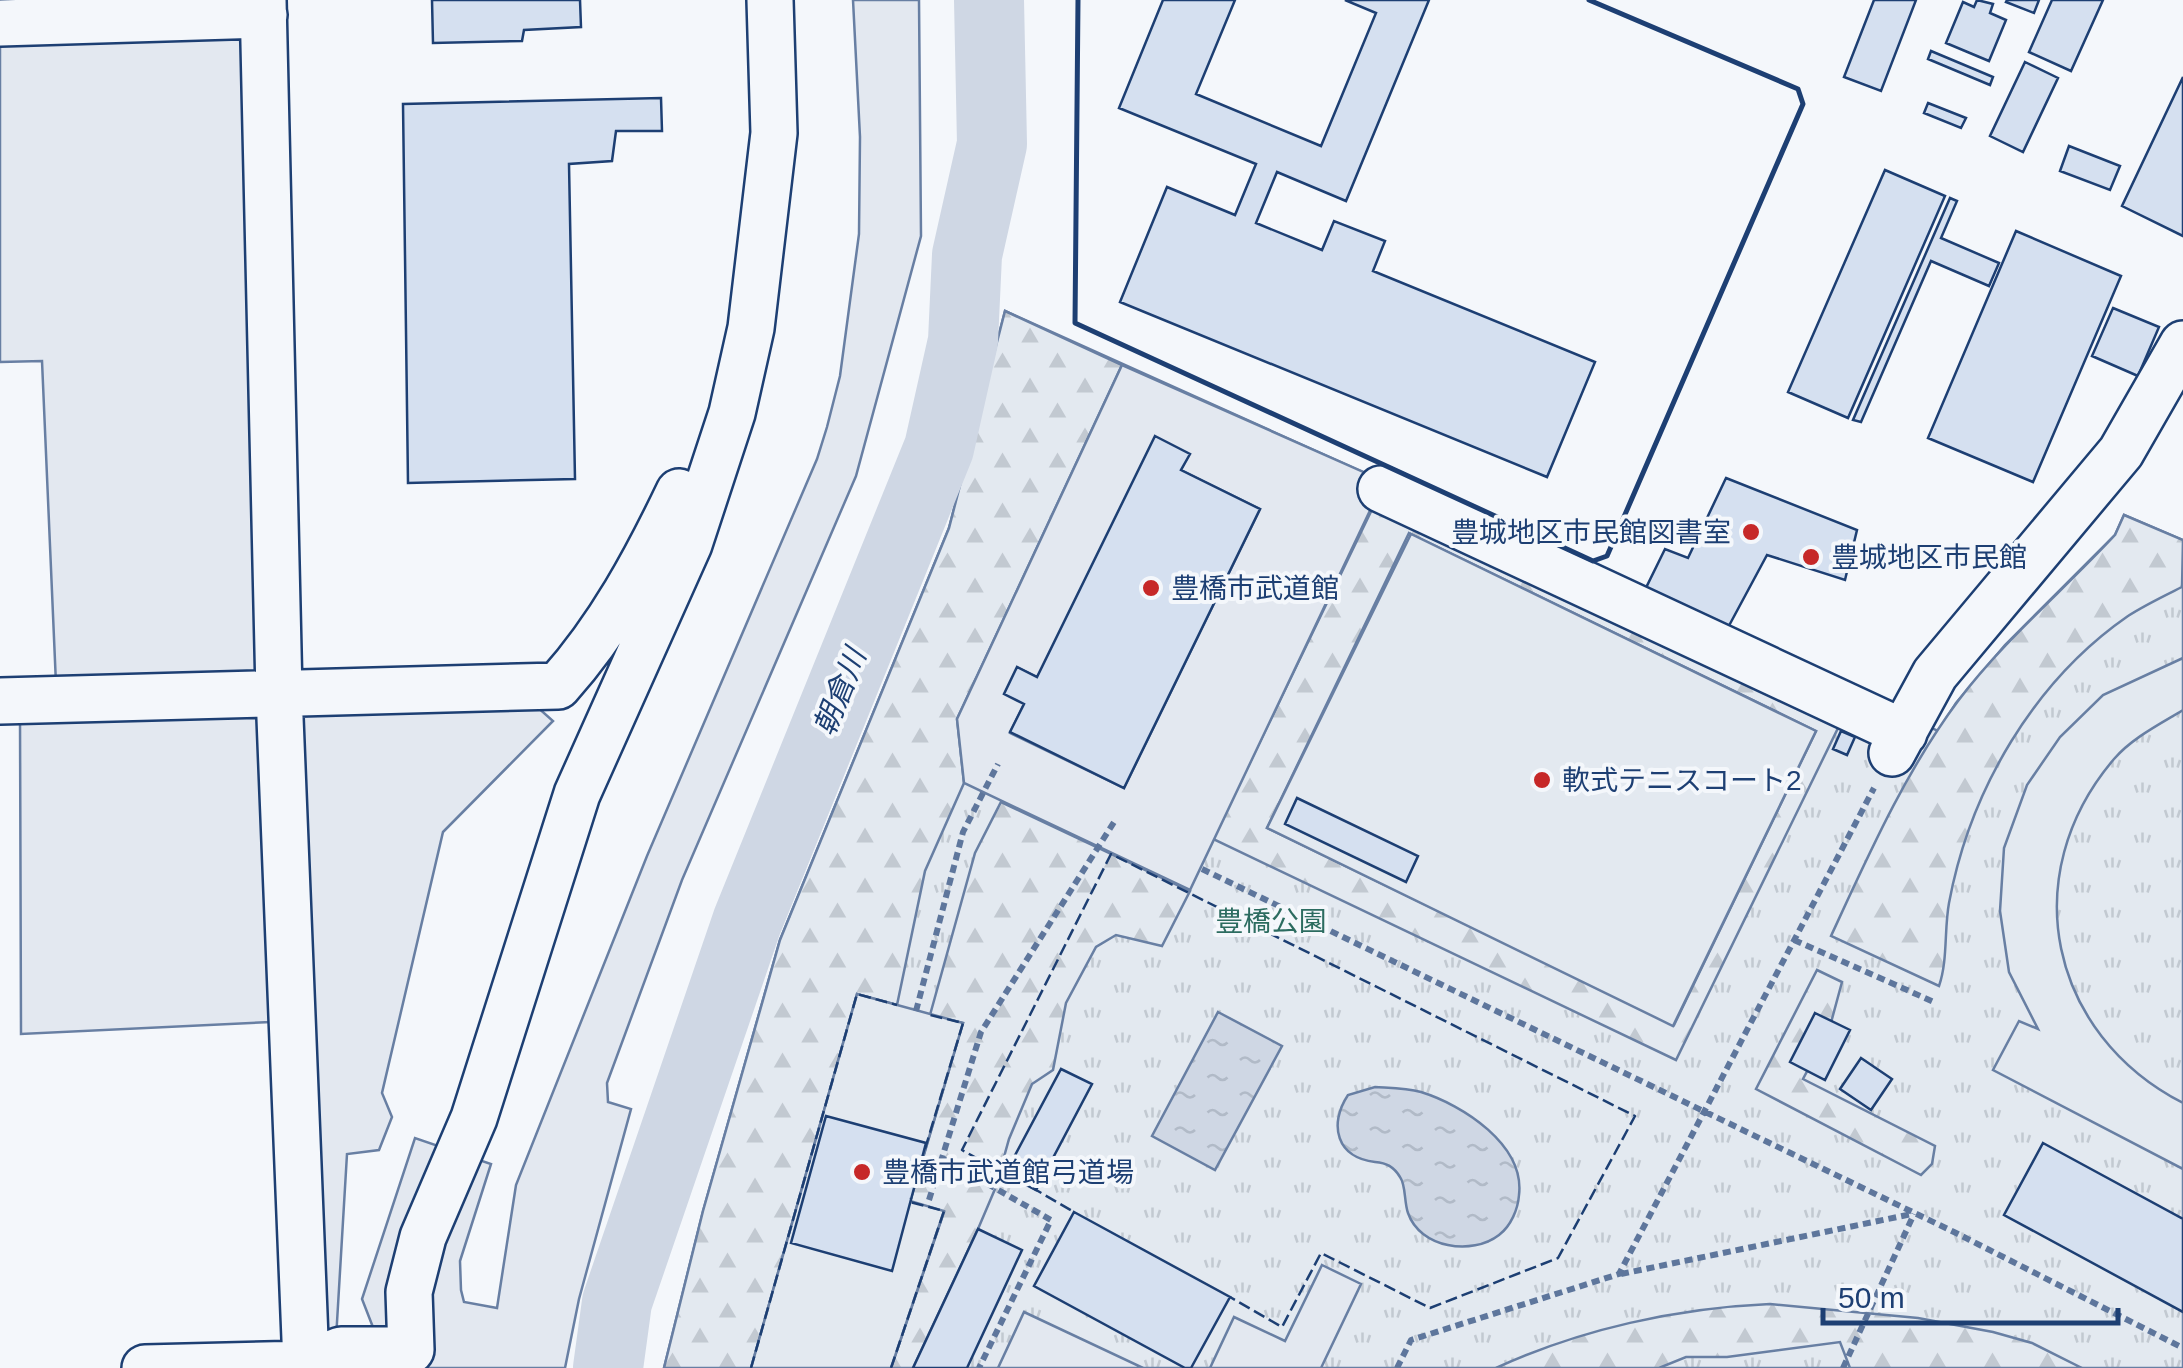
<svg xmlns="http://www.w3.org/2000/svg" width="2183" height="1368" font-family="Arial,'Noto Sans JP',sans-serif">
<style>
.grass{fill:url(#grass-tufts);stroke:#687fa3;stroke-width:2.5}
.forest{fill:url(#forest-firs);stroke:#687fa3;stroke-width:2.5;fill-rule:evenodd}
.pitch{fill:#e3e9f0;stroke:#687fa3;stroke-width:2.5}
.parking{fill:#e3e8f0;stroke:#687fa3;stroke-width:2.5;fill-rule:evenodd}
.water{fill:url(#water-ripples);stroke:#687fa3;stroke-width:2.5}
.lines{fill:none;stroke-linecap:round;stroke-linejoin:round}
.river{stroke:#cfd7e4;stroke-width:70}
.building{fill:#d5e0f0;stroke:#1d3f73;stroke-width:2.5}
.minor-casing{stroke:#1d3f73;stroke-width:50}
.path{stroke:#5e769c;stroke-width:6;stroke-dasharray:8 5;stroke-linecap:butt}
.minor{stroke:#f4f7fb;stroke-width:45}
.fence{stroke:#1d3f73;stroke-width:2.5;stroke-dasharray:12 5;stroke-linecap:butt}
.wall{stroke:#1d3f73;stroke-width:5}
.poi-dot{fill:#c62828;stroke:#f4f7fb;stroke-width:4}
.labels{text-anchor:middle;stroke-width:8;stroke-linejoin:round;paint-order:stroke}
.poi-label{font-size:28px;fill:#1d3f73;stroke:#f4f7fb;text-anchor:start}
.park-label{font-size:28px;fill:#2c6c60;stroke:#f4f7fb}
.water-label{font-size:30px;font-style:italic;fill:#1d3f73;stroke:#f4f7fb}
</style>
<defs>
<pattern id="grass-tufts" width="24" height="20" patternUnits="userSpaceOnUse" patternTransform="scale(2.5)"><rect width="24" height="20" fill="#e3e9f0"/><path d="M3 7l-1-3M5 7V3M7 7l1-3M15 17l-1-3M17 17v-4M19 17l1-3" fill="none" stroke="#c2c9d1"/></pattern>
<pattern id="forest-firs" width="22" height="20" patternUnits="userSpaceOnUse" patternTransform="scale(2.5)"><rect width="22" height="20" fill="#e3e9f0"/><path d="M5 1l3.5 6h-7zM16 11l3.5 6h-7z" fill="#c2c9d1"/></pattern>
<pattern id="water-ripples" width="26" height="14" patternUnits="userSpaceOnUse" patternTransform="scale(2.5)"><rect width="26" height="14" fill="#cfd7e4"/><path d="M2 4q2-2 4 0t4 0M15 11q2-2 4 0t4 0" fill="none" stroke="#b1bac7"/></pattern>
</defs>
<rect width="100%" height="100%" fill="#f4f7fb"/>
<!-- grass -->
<path class="grass" d="M1005,311L1938,731L1956,703L2005,645L2115,535L2124,515L2183,540V1368H664L703,1211L780,940L949,528Z"/>
<!-- forest -->
<path class="forest" d="M1005,311L1122,365L957,719L964,783L925,871L897,1005L857,994L751,1368H664L703,1211L780,940L949,528Z
M1378,497L1839,726L1676,1060L1213,839ZM1409,533L1816,731L1674,1025L1267,828Z
M2124,515L2183,540L2182,587C2164,596 2145,605 2128,616C2034,681 1970,790 1949,903C1944,930 1948,960 1939,986L1831,936C1868,856 1905,772 1958,701C2004,640 2063,591 2115,535Z
M1001,802L1190,891L1162,946L1116,935L1096,947L1066,1003L1053,1070L1032,1084L1009,1139L995,1189L978,1229L913,1368H891L944,1212L910,1202L963,1023L930,1015L975,853Z
M1817,970L1842,982L1829,1030L1803,1079L1935,1146L1932,1164L1921,1175L1756,1089Z
M1770,1304L1918,1318L1993,1332L2032,1343L2082,1368H1850L1840,1342L1727,1357H1686L1659,1368H1496C1581,1329 1677,1308 1770,1304Z"/>
<!-- pitch -->
<path class="pitch" d="M1411,534L1816,731L1673,1026L1267,828Z
M2183,658V710C2160,724 2132,738 2114,759C2015,875 2049,1034 2183,1103V1169L1993,1070L2019,1021L2038,1029L2009,972L2000,911L2004,848L2027,785L2060,737L2103,695Z
M857,994L963,1023L910,1201L944,1211L891,1368H751Z"/>
<!-- parking -->
<path class="parking" d="M853,0H919L921,236L856,476L682,880L607,1083L608,1102L631,1109L579,1299L565,1368H310L295,702L526,697L553,721L443,832L382,1093L392,1117L379,1150L347,1154L336,1339L376,1335L362,1299L415,1138L491,1164L460,1261L461,1290L464,1302L497,1308L516,1185L647,856L817,459L827,427L840,376L859,234L860,137Z
M246,29L256,682L56,684L42,361L0,362V35Z
M1122,365L1384,481L1190,890L964,783L957,719ZM1189,454L1181,470L1260,509L1124,788L1010,733L1024,704L1018,668L1037,677Z
M265,709L270,1022L21,1034L20,716Z
M1322,1265L1361,1284L1321,1368H1210L1234,1317L1285,1341Z
M1024,1312L1143,1368H998Z"/>
<!-- water -->
<path class="water" d="M1218,1012L1282,1046L1215,1170L1152,1136Z
M1375,1087C1390,1088 1406,1088 1421,1092C1463,1105 1525,1145 1519,1195C1518,1209 1511,1226 1499,1235C1472,1256 1420,1248 1408,1213C1404,1202 1406,1185 1400,1177C1394,1167 1387,1163 1375,1162C1337,1158 1328,1125 1348,1095Z"/>
<g class="lines">
<!-- river -->
<path class="river" d="M608,1368L617,1302L747,922L939,448L963,341L967,255L992,144L989,0"/>
</g>
<!-- building -->
<path class="building" d="M432,0H580L581,27L524,30L522,41L433,43Z
M1163,0H1235L1196,94L1321,146L1376,13L1345,0H1429L1346,201L1277,172L1256,223L1322,250L1334,221L1385,241L1373,271L1595,362L1547,477L1120,302L1167,187L1235,215L1256,164L1119,108Z
M1874,0H1916L1881,91L1844,77Z
M1977,0L1993,4L1990,13L2006,20L1989,61L1946,43L1963,2L1974,7Z
M2007,0H2039L2034,13L2006,2Z
M2052,0H2103L2071,71L2029,52Z
M1931,51L1993,77L1990,85L1928,59Z
M2025,62L2058,78L2023,152L1990,136Z
M2183,77V236L2122,206Z
M661,98L662,131H616L612,161L569,164L575,479L408,483L403,104Z
M1928,103L1966,118L1961,128L1924,113Z
M2069,146L2120,166L2110,190L2060,171Z
M1885,170L1945,196L1848,418L1788,392Z
M1950,198L1957,201L1941,238L1999,263L1989,286L1931,261L1861,422L1853,420Z
M2016,231L2121,276L2033,482L1928,438Z
M2113,308L2159,327L2138,376L2092,356Z
M1155,436L1190,454L1181,470L1260,509L1124,788L1010,732L1024,704L1004,694L1017,667L1037,677Z
M1726,478L1857,530L1845,580L1767,555L1724,635L1641,598L1665,549L1688,558Z
M1841,731L1855,737L1847,755L1833,749Z
M1297,798L1418,856L1406,882L1285,824Z
M1815,1013L1850,1030L1825,1080L1790,1062Z
M1861,1058L1892,1079L1871,1110L1840,1089Z
M1061,1069L1092,1084L1036,1190L1005,1174Z
M826,1116L926,1143L892,1271L791,1243Z
M2043,1143L2183,1219V1312L2004,1215Z
M1074,1212L1230,1297L1191,1368H1185L1034,1286Z
M978,1229L1022,1250L967,1368H913Z"/>
<g class="lines">
<!-- minor casing -->
<g class="minor-casing">
<path id="minor" d="M0,23L264,15
M1381,489L1904,733
M0,701L558,686C610,628 646,561 679,492
M1892,753L1935,674L2121,452L2183,344
M145,1368L306,1364L279,693L263,0
M306,1368V1364L341,1350H411L409,1292L423,1237L474,1118L577,794L689,544L732,413L751,328L774,133L770,0"/>
</g>
<!-- path -->
<path class="path" d="M1202,869L1954,1232L2183,1348
M1794,940L1934,1002
M916,1011L963,832L998,764
M942,1158L1051,1220L979,1368
M929,1200L981,1032L1116,819
M1621,1274L1912,1214
M1397,1368L1411,1340L1619,1274L1874,788
M1843,1368L1914,1214"/>
<!-- minor -->
<use href="#minor" class="minor"/>
<!-- fence -->
<path class="fence" d="M925,1149L963,1023L930,1015
M1009,1176L962,1150L1111,854L1635,1116L1558,1258L1430,1308L1321,1253L1282,1327L1230,1297
M1031,1187L1074,1212
M751,1368L857,994L897,1005
M891,1368L944,1211L910,1202L911,1198"/>
<!-- wall -->
<path class="wall" d="M1078,0L1075,323L1593,561L1607,556L1803,104L1798,89L1589,0"/>
</g>
<!-- markers -->
<g class="poi-dot">
<circle cx="1751" cy="532" r="10"/>
<circle cx="1811" cy="557" r="10"/>
<circle cx="1151" cy="588" r="10"/>
<circle cx="1542" cy="780" r="10"/>
<circle cx="862" cy="1172" r="10"/>
</g>
<g class="labels">
<!-- poi labels -->
<g class="poi-label">
<text x="1731" y="542" text-anchor="end">豊城地区市民館図書室</text>
<text x="1831" y="567">豊城地区市民館</text>
<text x="1171" y="598">豊橋市武道館</text>
<text x="1562" y="790">軟式テニスコート2</text>
<text x="882" y="1182">豊橋市武道館弓道場</text>
</g>
<!-- park labels -->
<g class="park-label">
<text x="1271" y="931">豊橋公園</text>
</g>
<!-- water labels -->
<g class="water-label">
<text transform="translate(840 692) rotate(-68)" y="10">朝倉川</text>
</g>
</g>
<!-- scale -->
<path d="M1823 1308v15h295v-15" fill="none" stroke="#1d3f73" stroke-width="5"/>
<text x="1838" y="1308" font-size="30" fill="#1d3f73" stroke="#f4f7fb" stroke-width="8" paint-order="stroke">50 m</text>
</svg>
